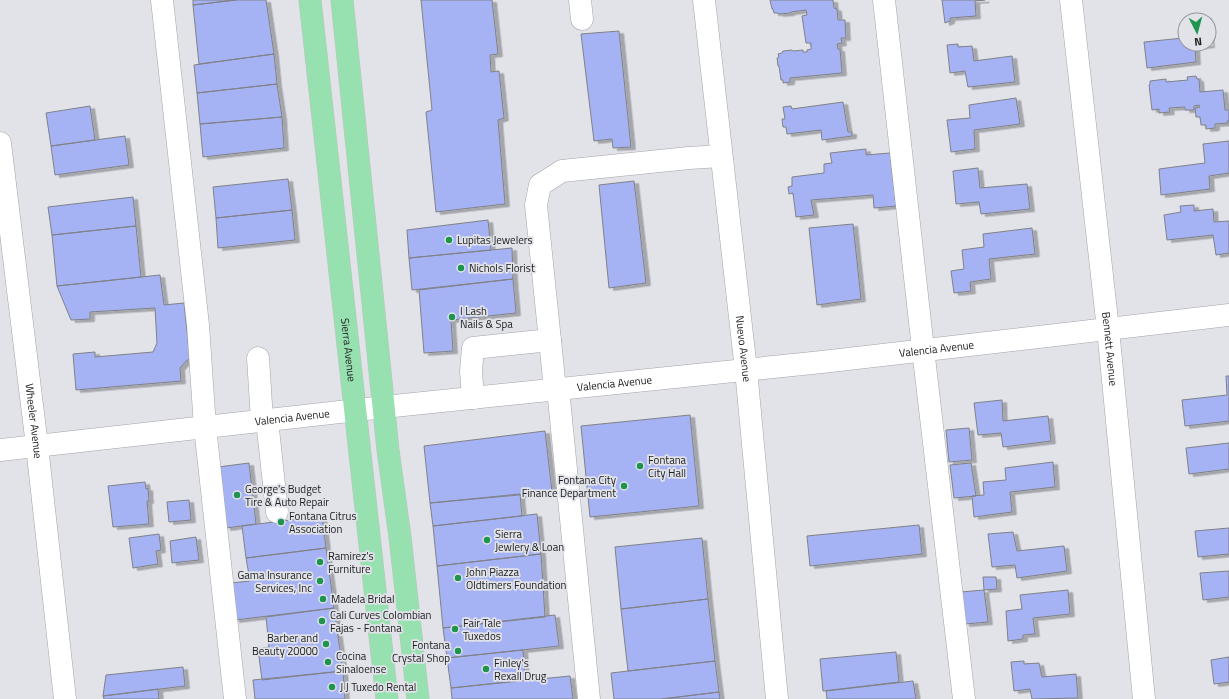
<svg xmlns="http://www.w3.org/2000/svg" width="1229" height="699" font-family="'Titillium Web',sans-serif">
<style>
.building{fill:#a5b3f4;stroke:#808187;filter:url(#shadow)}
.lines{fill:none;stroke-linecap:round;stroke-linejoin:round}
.minor-casing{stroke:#a3a4aa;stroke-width:23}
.major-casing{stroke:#c1c1c1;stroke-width:23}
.minor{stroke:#fff;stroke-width:22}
.major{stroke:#97e1b0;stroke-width:22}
.poi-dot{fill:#1f944f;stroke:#e1e3e9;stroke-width:1.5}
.labels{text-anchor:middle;stroke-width:3.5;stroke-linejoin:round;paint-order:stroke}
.poi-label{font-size:11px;fill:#202022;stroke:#e1e3e9;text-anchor:start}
.street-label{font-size:11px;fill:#202022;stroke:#e1e3e9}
</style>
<defs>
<filter id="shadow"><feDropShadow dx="4.5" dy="2.5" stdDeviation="0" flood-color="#0004"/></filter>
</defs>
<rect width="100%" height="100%" fill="#e1e3e9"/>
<!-- building -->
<path class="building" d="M193,0H236L193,5Z
M236,0H266L274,54L199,64L193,5Z
M421,0H492L498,54L490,55L491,72L499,71L504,118L498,120L505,204L436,212L426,112L432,110Z
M770,0H833L834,8L837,9L838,20H845L846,38H841L842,43L837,44L838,49H840L842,73L790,78V82L783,83V80H781L779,66H778L777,58L779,57L778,54L782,53L783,51L792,50L793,51L803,50V52H807V50L811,49V43H806L802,16L807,15L806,10L791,12L790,13L779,14L778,13H774L773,9H772Z
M942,0H985L975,1L976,16L950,18V21L945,23Z
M1207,16L1208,20H1194L1193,18Z
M1182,23H1185V44H1209V34L1210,45L1195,47L1196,62L1147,68L1144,42L1183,38Z
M619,31L631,147L613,148L612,139L594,141L581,34Z
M958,44V47L972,46L974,61L1012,56L1015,82L968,87L965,71L950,73L947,45Z
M274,54L277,84L197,93L194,65Z
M1196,76L1197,79H1199L1200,92L1223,90L1225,110H1229V121H1227L1228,123L1215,124V128L1206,129V125H1201L1200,117H1196L1195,108L1200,107L1199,105L1194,106V110H1185V107L1169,108L1170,112L1159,113V109L1152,110L1149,85L1150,84V81L1166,79V82L1188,80L1187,77Z
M277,84L282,117L200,124L197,93Z
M1016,98L1020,124L974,130L975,149L951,152L947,120L970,118L969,105Z
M843,102L848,132H852V136L822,140L821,130L787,134L786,127H783L782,119H785L783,107L791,106L792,109Z
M90,106L95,140L51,146L46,113Z
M282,117L284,148L203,157L200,124Z
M125,136L129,165L55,175L51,146Z
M1229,141V173L1209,176L1210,189L1161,195L1159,169L1205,163L1203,144Z
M866,149V155L890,153L896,206L874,208L873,195L811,200L814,215L796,217L793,193L789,194L788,187L792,186V177L824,173V164L832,163L830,153Z
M978,168L980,188L1027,184L1030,209L981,214L979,202L956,204L953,171Z
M288,179L292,210L216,218L213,187Z
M634,181L646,283L609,288L599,185Z
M133,197L136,226L52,235L48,207Z
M1194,205V211L1213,209L1214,222L1229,221V253L1216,255L1213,235L1167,240L1164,215L1181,212L1180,206Z
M292,210L295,240L218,248L216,218Z
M488,220L491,250L409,258L407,230Z
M853,224L861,299L817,305L809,228Z
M136,226L141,277L57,286L52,235Z
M1032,228L1035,254L989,259L991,279L970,282L971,291L954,293L951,271L964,269L962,250L984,247L983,234Z
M512,248L513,279L412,290L409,258Z
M160,275L164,305L184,303L190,359L186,361L180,368L181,381L76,390L73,354L95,352V357L153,352L157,343L155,308L90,312V319L71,320L57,286Z
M513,279L516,313L451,320L453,351L424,353L419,290Z
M1226,376H1229V421L1185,426L1182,400L1227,395Z
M1002,400L1003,421L1048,416L1051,441L1003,447L1001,433L978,435L974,403Z
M690,415L699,506L590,517L581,426Z
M969,428L972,460L949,462L946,430Z
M545,431L552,492L430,503L424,446Z
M1229,443V469L1189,474L1186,448Z
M1053,462L1055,487L1010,492L1012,512L974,517L972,496L984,495L983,482L1006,480L1005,468Z
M249,463L256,524L226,528L218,467Z
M971,463L976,496L954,498L950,465Z
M145,482L146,489L148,488L149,501H147L149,524L113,527L108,486Z
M520,494L522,516L433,526L430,503Z
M189,500L191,520L169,522L167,502Z
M537,514L541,554L437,566L433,526Z
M322,516L326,548L246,558L242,526Z
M919,525L922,554L810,566L807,536Z
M1229,528V554L1198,557L1195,531Z
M1013,532L1017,551L1064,546L1067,571L1017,578L1015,565L992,567L988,534Z
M159,534L161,550L156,551L158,564L133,568L129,538Z
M196,537L199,560L172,563L170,541Z
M702,538L708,599L621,609L615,547Z
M326,548L334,608L235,620L230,583L250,581L246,558Z
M541,554L545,617L443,628L437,566Z
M1229,571V597L1203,600L1200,573Z
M983,577H996L997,589L984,590Z
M984,590L988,622L965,624L961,592Z
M1068,590L1070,614L1033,618L1035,634L1023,635V639L1008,641L1006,611L1022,609L1020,595Z
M708,599L715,661L628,671L621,609Z
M334,608L343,671L262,680L258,649L269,647L266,617Z
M555,615L559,646L447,658L443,628Z
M523,650L525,680L451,688L447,658Z
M896,652L899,682L823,691L820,659Z
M1229,657V682L1214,684L1211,660Z
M715,661L719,692L662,699H614L611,673Z
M1024,661V664L1039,663L1042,677L1076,674L1078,698L1032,699L1030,689L1014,691L1011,662Z
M183,667L185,686L103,696L106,675Z
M343,671L345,699H255L253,680Z
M570,676L573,699H452L451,688Z
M913,681L916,699H827L826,691Z
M158,689L159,699H104L103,696Z
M719,692L720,699H662Z"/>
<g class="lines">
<!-- minor casing -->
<g class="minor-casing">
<g id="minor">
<path d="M162,0L198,325L205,427L235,699"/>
<path d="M580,0L582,19"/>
<path id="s1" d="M704,0L746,370L777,699"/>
<path d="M884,0L923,349L964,699"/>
<path id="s2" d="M1071,0L1108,329L1144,699"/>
<path id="s3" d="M0,143L37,446L65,699"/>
<path d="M258,358L262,420"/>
<path d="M555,389L536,205L540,185L562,171L689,158L721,156"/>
<path d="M558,389L589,699"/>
<path d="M473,398L471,371L473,348L550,340"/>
<path d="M267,420L277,512"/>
<path id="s4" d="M0,450L384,407L822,362L1229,315"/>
</g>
</g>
<!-- major casing -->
<g class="major-casing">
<g id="major">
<path id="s5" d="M310,0L387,699"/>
<path d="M342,0L388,450L400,537L418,699"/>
</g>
</g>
<!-- minor -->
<use href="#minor" class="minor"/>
<!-- major -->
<use href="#major" class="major"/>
</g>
<!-- markers -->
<g class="poi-dot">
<circle cx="449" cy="240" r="4"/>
<circle cx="461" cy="268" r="4"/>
<circle cx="452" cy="317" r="4"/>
<circle cx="640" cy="466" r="4"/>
<circle cx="624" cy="486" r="4"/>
<circle cx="237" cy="495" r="4"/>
<circle cx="281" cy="522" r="4"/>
<circle cx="487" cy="540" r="4"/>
<circle cx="320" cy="562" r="4"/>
<circle cx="458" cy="578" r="4"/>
<circle cx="320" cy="581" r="4"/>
<circle cx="323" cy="599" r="4"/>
<circle cx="322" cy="621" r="4"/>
<circle cx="455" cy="629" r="4"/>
<circle cx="326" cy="644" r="4"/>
<circle cx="458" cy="651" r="4"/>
<circle cx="328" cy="662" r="4"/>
<circle cx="486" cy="669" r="4"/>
<circle cx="332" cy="687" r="4"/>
</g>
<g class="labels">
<!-- poi labels -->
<g class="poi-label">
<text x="457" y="244">Lupitas Jewelers</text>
<text x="469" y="272">Nichols Florist</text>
<text x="460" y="315">I Lash<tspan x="460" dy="13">Nails &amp; Spa</tspan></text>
<text x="648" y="464">Fontana<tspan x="648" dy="13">City Hall</tspan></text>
<text x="616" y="484" text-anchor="end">Fontana City<tspan x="616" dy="13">Finance Department</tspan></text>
<text x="245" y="493">George's Budget<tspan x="245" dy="13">Tire &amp; Auto Repair</tspan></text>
<text x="289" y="520">Fontana Citrus<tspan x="289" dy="13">Association</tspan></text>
<text x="495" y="538">Sierra<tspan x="495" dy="13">Jewlery &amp; Loan</tspan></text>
<text x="328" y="560">Ramirez's<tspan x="328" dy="13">Furniture</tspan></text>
<text x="466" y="576">John Piazza<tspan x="466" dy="13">Oldtimers Foundation</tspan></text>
<text x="312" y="579" text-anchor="end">Gama Insurance<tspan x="312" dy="13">Services, Inc</tspan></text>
<text x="331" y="603">Madela Bridal</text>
<text x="330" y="619">Cali Curves Colombian<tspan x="330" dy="13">Fajas - Fontana</tspan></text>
<text x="463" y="627">Fair Tale<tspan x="463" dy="13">Tuxedos</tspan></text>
<text x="318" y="642" text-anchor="end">Barber and<tspan x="318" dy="13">Beauty 20000</tspan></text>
<text x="450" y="649" text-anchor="end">Fontana<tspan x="450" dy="13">Crystal Shop</tspan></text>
<text x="336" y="660">Cocina<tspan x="336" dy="13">Sinaloense</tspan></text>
<text x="494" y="667">Finley's<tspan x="494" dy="13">Rexall Drug</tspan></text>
<text x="340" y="691">J J Tuxedo Rental</text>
</g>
<!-- street labels -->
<g class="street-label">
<text dy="4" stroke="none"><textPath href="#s4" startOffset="942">Valencia Avenue</textPath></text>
<text dy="4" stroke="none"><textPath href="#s1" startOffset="351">Nuevo Avenue</textPath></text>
<text dy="4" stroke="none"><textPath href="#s2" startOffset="351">Bennett Avenue</textPath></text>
<text dy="4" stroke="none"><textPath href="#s5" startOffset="352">Sierra Avenue</textPath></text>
<text dy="4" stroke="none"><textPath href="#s4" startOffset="618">Valencia Avenue</textPath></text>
<text dy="4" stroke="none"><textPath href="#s4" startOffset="294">Valencia Avenue</textPath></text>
<text dy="4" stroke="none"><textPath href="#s3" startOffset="280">Wheeler Avenue</textPath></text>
</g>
</g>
<!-- north arrow -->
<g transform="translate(1197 32) rotate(174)"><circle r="19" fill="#e1e3e9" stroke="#949599"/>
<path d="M0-3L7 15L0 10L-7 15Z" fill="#1f944f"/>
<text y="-6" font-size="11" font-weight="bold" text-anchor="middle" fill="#202022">N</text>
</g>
</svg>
